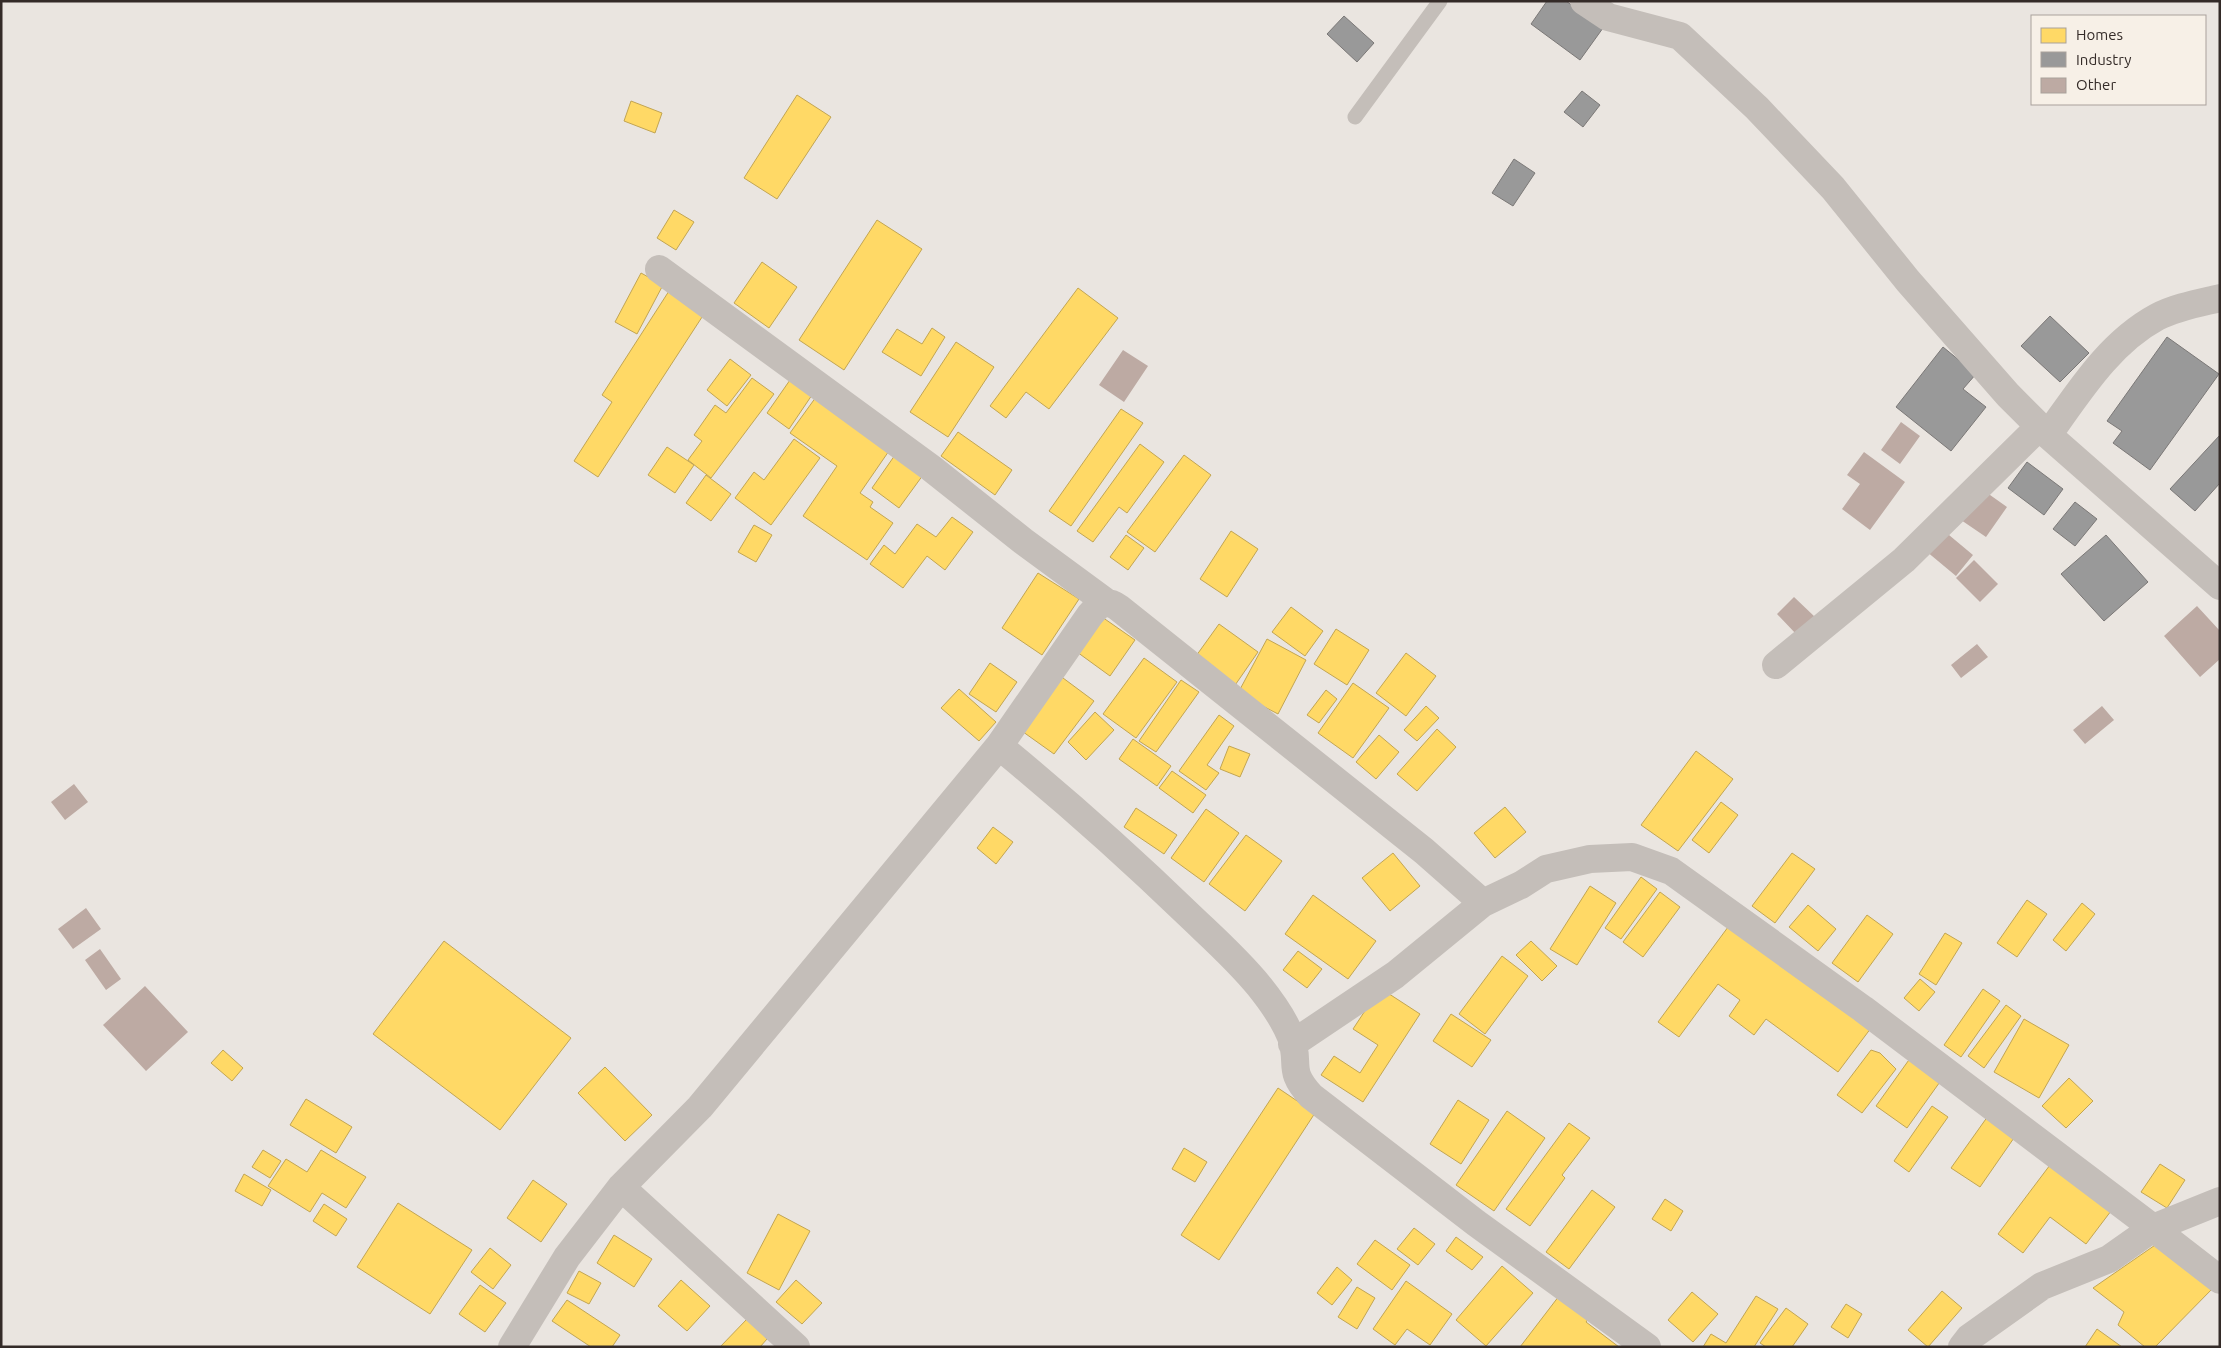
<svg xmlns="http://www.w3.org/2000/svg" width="2221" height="1348" font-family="Ubuntu,sans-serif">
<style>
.homes{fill:#ffd966;stroke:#c2a553}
.industry{fill:#999;stroke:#7b7877}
.building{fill:#bdaaa3}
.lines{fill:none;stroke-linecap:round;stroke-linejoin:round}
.service{stroke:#c4beb9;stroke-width:15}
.minor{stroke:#c4beb9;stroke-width:28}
</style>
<rect width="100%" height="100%" fill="#eae5e0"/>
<!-- homes -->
<path class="homes" d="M797,95L831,117L777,199L744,178Z
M631,101L662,113L655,133L624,121Z
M674,210L694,222L676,250L657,238Z
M877,220L922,249L844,370L799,340Z
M762,262L797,287L769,328L734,303Z
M641,273L663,285L637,334L615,322Z
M1078,288L1118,318L1049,409L1026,392L1006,418L990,406Z
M669,291L704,314L598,477L574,461L612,402L602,395Z
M932,328L945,337L921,376L882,352L897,329L922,344Z
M956,342L994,367L948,437L910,412Z
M730,359L751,375L727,406L707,390Z
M752,378L774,394L711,478L688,460L702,441L694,435L715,405L726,413Z
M790,380L812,395L789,429L767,413Z
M816,397L891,448L860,493L873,502L870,507L893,523L867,560L803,516L837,466L790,433Z
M1121,409L1143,423L1071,526L1049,511Z
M958,432L1012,470L995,495L941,456Z
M794,439L820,458L771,525L735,498L754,472L764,480Z
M1140,444L1164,462L1127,513L1119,507L1093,542L1077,531Z
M667,447L694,465L675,493L648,475Z
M895,455L923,475L899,508L872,488Z
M1184,455L1211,475L1155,552L1127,532Z
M706,475L731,494L711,521L686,503Z
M952,517L973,532L945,570L927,556L903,588L870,564L884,545L895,554L917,524L936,537Z
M754,525L772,535L756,562L738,552Z
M1231,531L1258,549L1227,597L1200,579Z
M1126,535L1144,548L1128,570L1110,557Z
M1038,573L1079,599L1042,655L1002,628Z
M1291,607L1323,631L1305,656L1272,632Z
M1102,617L1135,640L1110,676L1077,652Z
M1219,624L1258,652L1231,691L1191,663Z
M1336,629L1369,650L1347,685L1314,664Z
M1267,639L1306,660L1278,714L1238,693Z
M1406,653L1436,676L1406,716L1376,693Z
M1144,658L1177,682L1136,738L1103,714Z
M990,663L1017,682L996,712L969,694Z
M1059,675L1094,701L1054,754L1019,729Z
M1181,680L1199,692L1156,752L1139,741Z
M1353,683L1389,708L1353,758L1318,733Z
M959,689L996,722L979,741L941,708Z
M1326,690L1337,699L1319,723L1307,715Z
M1426,706L1439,718L1417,741L1404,730Z
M1095,712L1114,730L1086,760L1068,742Z
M1219,715L1234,726L1207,765L1219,773L1206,790L1179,771Z
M1437,729L1456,747L1417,791L1397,774Z
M1379,735L1399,752L1376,779L1356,762Z
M1133,739L1171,766L1157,786L1119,759Z
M1229,746L1250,754L1240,777L1220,769Z
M1696,751L1733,779L1678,851L1641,825Z
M1172,771L1206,795L1193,813L1159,788Z
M1721,802L1738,815L1709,853L1692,840Z
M1505,807L1526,832L1495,858L1474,833Z
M1136,808L1177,835L1164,854L1124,827Z
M1206,809L1239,833L1204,882L1171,858Z
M993,827L1013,842L996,864L977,848Z
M1246,835L1282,861L1245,911L1209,884Z
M1393,853L1420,886L1390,911L1362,878Z
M1792,853L1815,869L1775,923L1752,906Z
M1641,877L1657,889L1621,939L1605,928Z
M1590,886L1616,903L1577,965L1550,949Z
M1660,892L1680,907L1643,957L1623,942Z
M1313,895L1376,941L1348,979L1285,934Z
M2027,900L2047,914L2017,957L1997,943Z
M2082,903L2095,914L2066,951L2053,940Z
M1808,905L1836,929L1818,951L1789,927Z
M1867,915L1893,934L1858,982L1832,963Z
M1731,923L1871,1028L1838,1072L1766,1019L1754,1035L1729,1016L1740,1000L1718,984L1679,1037L1658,1022Z
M1945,933L1962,943L1936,985L1919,974Z
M444,941L571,1038L500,1130L373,1034Z
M1531,941L1557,966L1542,981L1516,955Z
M1298,951L1322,969L1307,988L1283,970Z
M1502,956L1528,976L1485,1034L1459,1014Z
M1920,979L1935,992L1919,1011L1904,998Z
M1380,988L1420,1014L1363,1102L1321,1075L1334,1056L1360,1073L1378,1045L1353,1029Z
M1983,989L2000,1001L1961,1057L1944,1045Z
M2006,1005L2021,1016L1984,1068L1968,1056Z
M1451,1014L1491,1040L1472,1067L1433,1041Z
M2024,1019L2069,1045L2039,1098L1994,1072Z
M223,1050L243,1068L232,1081L211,1063Z
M1871,1050L1880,1053L1896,1069L1862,1113L1837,1095Z
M1911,1057L1942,1079L1907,1128L1876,1106Z
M605,1067L652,1115L625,1141L578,1093Z
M2069,1078L2093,1101L2066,1128L2042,1106Z
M1278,1088L1315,1113L1219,1260L1181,1235Z
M306,1099L352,1127L336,1153L290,1125Z
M1458,1100L1489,1120L1461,1164L1430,1144Z
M1932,1106L1948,1117L1909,1172L1894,1161Z
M1507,1111L1545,1138L1494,1211L1456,1185Z
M1988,1116L2016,1135L1980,1187L1951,1168Z
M1569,1123L1590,1138L1562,1175L1565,1178L1530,1226L1506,1209Z
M1184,1148L1207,1162L1195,1182L1172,1169Z
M263,1150L281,1161L270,1178L252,1167Z
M321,1150L366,1177L346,1208L322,1193L310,1212L268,1186L286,1159L307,1172Z
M2160,1164L2185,1180L2167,1208L2141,1192Z
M2050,1165L2111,1211L2086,1244L2050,1217L2023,1253L1998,1234Z
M244,1174L271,1190L262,1206L235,1191Z
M533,1180L567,1204L541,1242L507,1218Z
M1592,1190L1615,1207L1569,1269L1546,1252Z
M1665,1199L1683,1211L1671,1231L1652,1219Z
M398,1203L472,1250L430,1314L357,1267Z
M324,1204L347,1219L336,1236L313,1221Z
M778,1214L810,1231L779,1290L747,1273Z
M1414,1228L1435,1244L1418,1265L1397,1249Z
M614,1235L652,1259L634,1287L597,1263Z
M1456,1237L1483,1257L1472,1270L1446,1251Z
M1375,1240L1410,1265L1392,1290L1357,1264Z
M2161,1241L2214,1287L2155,1347H2145L2118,1325L2124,1312L2093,1288Z
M490,1248L511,1265L493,1289L471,1272Z
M1502,1266L1533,1293L1486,1346L1456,1320Z
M1337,1267L1352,1280L1332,1305L1317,1293Z
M579,1271L601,1283L589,1304L567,1293Z
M681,1280L710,1306L687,1331L658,1306Z
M796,1280L822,1303L802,1324L776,1302Z
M1406,1281L1452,1314L1430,1345L1407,1329L1395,1345L1373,1329Z
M480,1285L506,1303L485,1332L459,1314Z
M1357,1287L1375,1298L1357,1329L1338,1317Z
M1942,1291L1962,1308L1928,1347L1908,1330Z
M1692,1292L1718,1314L1693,1342L1668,1320Z
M1559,1296L1589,1318L1586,1322L1619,1347H1520Z
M1756,1296L1778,1309L1754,1347H1703L1711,1334L1726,1343Z
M567,1300L620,1335L612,1347H591L552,1321Z
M1846,1304L1862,1314L1848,1338L1831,1327Z
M1786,1308L1808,1324L1792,1347H1766L1760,1343Z
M747,1319L767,1339L760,1347H720Z
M2097,1329L2122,1347H2085Z"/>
<!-- industry -->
<path class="industry" d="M1547,1H1566L1603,28L1580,60L1531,24Z
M1344,16L1374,43L1357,62L1327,34Z
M1582,91L1600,105L1583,127L1564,112Z
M1514,159L1535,173L1513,206L1492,193Z
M2050,316L2089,353L2060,382L2021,346Z
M2167,337L2219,374L2150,470L2113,443L2122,431L2107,421Z
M1943,347L1976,374L1963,389L1986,407L1951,451L1896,407Z
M2220,435V483L2195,511L2170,489Z
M2027,462L2063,489L2044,515L2008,488Z
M2075,502L2097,519L2075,546L2053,529Z
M2106,535L2148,582L2104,621L2061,574Z"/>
<!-- building -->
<path class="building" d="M1123,350L1148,366L1124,402L1099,385Z
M1901,422L1920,436L1900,464L1881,450Z
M1864,452L1905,482L1870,530L1842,509L1860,484L1847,475Z
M1983,490L2007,507L1986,537L1961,520Z
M1943,530L1973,555L1956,576L1926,551Z
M1974,560L1998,584L1980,602L1956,578Z
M1794,597L1815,617L1797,635L1777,614Z
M2197,606L2220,631V659L2200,677L2164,636Z
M1977,644L1988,657L1961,678L1951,665Z
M2102,706L2114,720L2085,744L2073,730Z
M74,784L88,802L65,820L51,802Z
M86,908L101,929L73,949L58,929Z
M100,949L121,979L106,990L85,960Z
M145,986L188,1032L146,1071L103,1025Z"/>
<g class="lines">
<!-- service -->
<path class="service" d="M1355,117L1440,1"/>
<!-- minor -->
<path class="minor" d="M1584,1L1608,17L1680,36L1757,108L1833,188L1908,281L2008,395L2048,435L2220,586
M659,269L931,468L1023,541L1106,602
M2048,435C2079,392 2109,343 2157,317C2176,307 2199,303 2220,298
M1776,665L1904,560L2040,426
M999,746C1065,800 1128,856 1189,915C1213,938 1238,960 1259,986C1271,1001 1284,1019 1291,1037C1301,1065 1286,1069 1311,1096L1476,1223L1647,1347
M1292,1044L1395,975L1483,903
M621,1187L796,1347
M512,1347L567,1257L621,1187L700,1107L999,746L1090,615C1100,603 1106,599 1119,608L1424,851L1483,903L1521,885L1546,869L1590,859L1632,857L1671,871L1863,1009L2153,1228L2220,1201
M1962,1347L1969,1338L2042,1286L2109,1259L2153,1228L2220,1280"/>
</g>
<!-- border -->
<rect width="2221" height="1348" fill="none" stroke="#342b28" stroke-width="5"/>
<!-- legend -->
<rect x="2031" y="15" width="175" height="90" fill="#f7f0e7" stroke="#a9a19b"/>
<rect x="2041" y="28" width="25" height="15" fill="#ffd966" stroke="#a9a19b"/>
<text x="2076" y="40" font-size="15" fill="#342b28">Homes</text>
<rect x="2041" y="52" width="25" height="15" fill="#999999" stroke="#a9a19b"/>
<text x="2076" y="65" font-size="15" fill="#342b28">Industry</text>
<rect x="2041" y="78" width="25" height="15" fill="#bdaaa3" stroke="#a9a19b"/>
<text x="2076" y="90" font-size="15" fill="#342b28">Other</text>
</svg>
